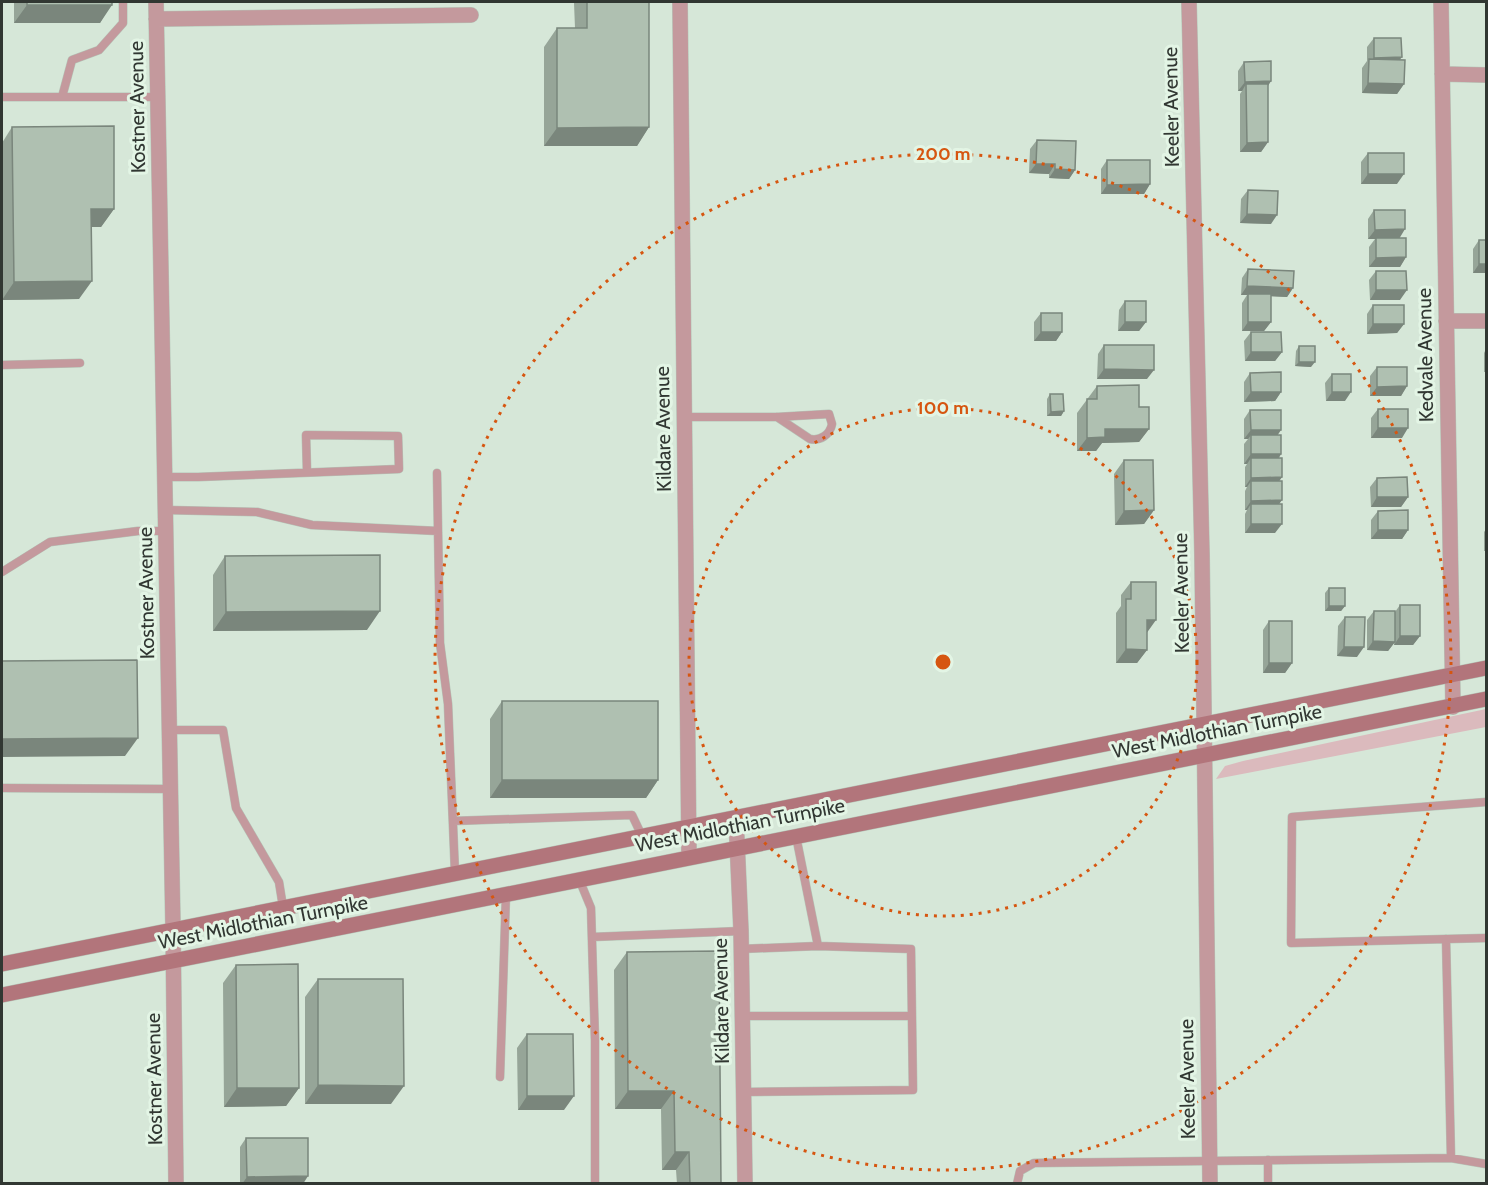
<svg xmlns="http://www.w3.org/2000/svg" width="1488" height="1185" font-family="Cabin,sans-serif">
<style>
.green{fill:#dbbabd}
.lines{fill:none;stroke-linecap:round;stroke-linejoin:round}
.service-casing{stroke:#b5c4b7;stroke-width:9}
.minor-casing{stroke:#b5c4b7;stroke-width:16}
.secondary-casing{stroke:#b5c4b7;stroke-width:16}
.service{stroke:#c4999d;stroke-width:8}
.minor{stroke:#c4999d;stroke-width:15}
.secondary{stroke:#b2757b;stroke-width:15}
.wall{fill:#96a598}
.shaded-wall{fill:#7a867c}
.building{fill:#afc0b1;stroke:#7a867c;stroke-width:1.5}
.ring{fill:none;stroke:#d65610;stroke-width:3;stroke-dasharray:3 6}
.labels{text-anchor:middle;stroke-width:6;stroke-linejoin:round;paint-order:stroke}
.street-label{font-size:20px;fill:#313732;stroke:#e3f5e5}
.centre{fill:#d65610;stroke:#e3f5e5;stroke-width:3}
.ring-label{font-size:18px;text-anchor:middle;font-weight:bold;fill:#d65610;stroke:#e3f5e5;stroke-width:6;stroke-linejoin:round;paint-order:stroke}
</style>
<rect width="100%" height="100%" fill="#d6e7d8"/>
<!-- green -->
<path class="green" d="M1486,709V727L1216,779L1225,766L1243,761Z"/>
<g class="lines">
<!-- service casing -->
<g class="service-casing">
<path id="service" d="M2,97H157
M62,97L72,60L99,50L123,23V2
M2,365L80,363
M684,417H777L829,414L832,424C830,435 820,441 810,439L777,417
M437,473L440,643L448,704L455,873
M165,477H198L399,469L398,436L306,435L307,472
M165,510L257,512L312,525L438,531
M2,572L50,542L138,531H166
M169,730H223L236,808L279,882L283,907
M2,788L171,789
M1486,802L1292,817L1291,943L1486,938
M453,821L632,815L642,836
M579,879L591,908L595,1040V1184
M592,937L741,931
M1446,939L1451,1158
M741,949L818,946L796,836
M742,1016H912
M500,1077L506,894
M744,1092L913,1090L911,949L818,946
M1268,1160V1184
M1017,1184L1020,1171L1034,1163L1451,1158L1486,1164"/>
</g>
<!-- minor casing -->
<g class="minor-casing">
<path id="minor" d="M156,2L173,929L176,1184
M680,2L689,857
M1189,2L1202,555L1210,1184
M1441,2L1453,707
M156,19L471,15
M1442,74L1486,75
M1446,321H1486
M736,818L741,931L745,1184"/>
</g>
<!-- secondary casing -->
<g class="secondary-casing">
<path id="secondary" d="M2,964L1486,668
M2,995L1486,699"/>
</g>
<!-- service -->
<use href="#service" class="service"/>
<!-- minor -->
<use href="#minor" class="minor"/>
<!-- secondary -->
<use href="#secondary" class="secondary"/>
</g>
<!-- wall -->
<path class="wall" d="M14,2H112L100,23H14Z
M558,2H649V127L637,146H544V47L557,28H575L574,3H558Z
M1374,38L1400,60L1404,84L1397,94L1362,93V68L1367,61V47Z
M1244,62L1271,81L1268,86V142L1261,152H1240V94L1242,91H1238V71Z
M12,127L114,209L101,227H91L79,299L2,300V143Z
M1037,140L1075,170L1069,179L1049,178V174L1029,173L1030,149Z
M1368,153L1397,184H1361V162Z
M1107,160L1150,184L1144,194H1101V169Z
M1248,190L1271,224L1240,223L1241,199Z
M1374,210L1399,238L1406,257L1400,267H1369V247L1375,239H1368V219Z
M1479,240L1486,273H1473V249Z
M1248,269L1293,288L1287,297L1271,296V322L1264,331H1242V303L1247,295H1241L1242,278Z
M1376,271L1400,300H1370L1369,280Z
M1125,301L1146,322L1139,331H1118L1119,310Z
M1373,305L1404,324L1397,333L1367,334V314Z
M1041,313L1062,332L1056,341H1034V322Z
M1251,332L1282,352L1275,361H1245L1244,341Z
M1104,345L1147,379H1097L1098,354Z
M1299,346L1311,367L1295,366L1296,351Z
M1486,349V372H1484V353Z
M1377,367L1407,386L1401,396H1370V376Z
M1250,373L1281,392L1275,401L1244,402V382Z
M1332,374L1345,401H1326L1325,383Z
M1486,385V406H1485V387Z
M1097,386L1139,407L1149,429L1139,442L1102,443L1096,451H1077V413Z
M1050,394L1064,411L1061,416H1047V399Z
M1378,409L1402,438H1371V418Z
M1250,410L1277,435L1281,454L1279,458L1282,477L1279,481V504L1275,533H1245V514L1247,510H1245V491L1247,487H1245V467L1247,464H1244V444L1248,439H1244V419Z
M1124,460L1154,510L1144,524L1115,525L1114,474Z
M1377,478L1408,497L1401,507H1371L1370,487Z
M1378,511L1408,530L1402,539H1371V520Z
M1486,529V551H1484V532Z
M225,556L367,630L213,631V575Z
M1131,582L1147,633V650L1137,663H1116V613L1121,606V595Z
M1329,588L1345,606L1341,611H1325V593Z
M1400,605L1420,636L1413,645H1394V643L1388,651L1367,650V620L1374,611L1395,612Z
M1345,617L1357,657L1337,656L1338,626Z
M1269,621L1292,663L1285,673H1263V630Z
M502,701L658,780L646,798H490V719Z
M627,952L721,1184H677L676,1170H662L661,1109H615L614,970Z
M236,965L299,1088L286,1106L224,1107L223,983Z
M318,979L391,1104H305V997Z
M527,1034L564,1110H518L517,1048Z
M246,1138L303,1184H240V1147Z"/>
<!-- shaded-wall -->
<path class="shaded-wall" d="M559,2H575L574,3H558Z
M1239,2H1271L1270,3Z
M27,5H112L100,23H14Z
M1402,57L1395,66L1369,65L1374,58Z
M1271,81L1264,91L1246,84L1242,91H1238L1245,82Z
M1368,83L1404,84L1397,94L1362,93Z
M649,127L637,146H544L557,128Z
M1268,142L1261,152H1240L1247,143Z
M1036,164H1055L1049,174L1029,173Z
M1055,169L1075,170L1069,179L1049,178Z
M1368,174H1404L1397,184H1361Z
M1150,184L1144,194H1101L1107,185Z
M91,209H114L101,227H78Z
M1247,214L1277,215L1271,224L1240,223Z
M1405,229L1399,239H1368L1375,230Z
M1406,257L1400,267H1369L1376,258Z
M1479,264H1486V273H1473Z
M92,281L79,299L2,300L14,282Z
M1247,286L1293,288L1287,297L1248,295V294L1247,295H1241Z
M1376,290H1407L1400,300H1370Z
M1125,322H1146L1139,331H1118Z
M1248,322H1271L1264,331H1242Z
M1373,324H1404L1397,333L1367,334Z
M1041,332H1062L1056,341H1034Z
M1251,352H1282L1275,361H1245Z
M1299,362H1315L1311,367L1295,366Z
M1104,369L1154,370L1147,379H1097Z
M1407,386L1401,396H1370L1377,387Z
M1251,392H1281L1275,401L1244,402Z
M1332,392H1351L1345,401H1326Z
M1064,411L1061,416H1047L1051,412Z
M1378,428H1408L1402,438H1371Z
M1105,429H1149L1139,442L1102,443L1096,451H1077L1087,438Z
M1251,430H1281L1275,439L1251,435L1248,439H1244Z
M1251,454H1281L1275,463L1251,458L1247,464H1244Z
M1282,477L1275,487L1251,481L1247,487H1245L1251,478Z
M1377,497H1408L1401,507H1371Z
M1282,500L1275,510L1251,504L1247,510H1245L1251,501Z
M1154,510L1144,524L1115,525L1124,511Z
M1251,524H1282L1275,533H1245Z
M1378,530H1408L1402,539H1371Z
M1329,606H1345L1341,611H1325Z
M380,611L367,630L213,631L226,612Z
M1147,620H1156L1146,634Z
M1400,636H1420L1413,645H1394Z
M1373,641L1395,642L1388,651L1367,650Z
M1344,647H1364L1357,657L1337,656Z
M1126,649L1147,650L1137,663H1116Z
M1269,663H1292L1285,673H1263Z
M138,738L125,756L2,757V739Z
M502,780H658L646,798H490Z
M318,1085L404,1086L391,1104H305Z
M237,1088H299L286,1106L224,1107Z
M628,1091H674L661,1109H615Z
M527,1096H574L564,1110H518Z
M675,1152H689L676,1170H662Z
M308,1176L303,1184H242L247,1177Z"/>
<!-- building -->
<path class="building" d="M27,2H112V5H27Z
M587,2H649V127L557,128V28H587Z
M1374,38H1401L1402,57L1374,58Z
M1369,59L1405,60L1404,84L1368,83Z
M1271,61V81L1245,82L1244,62Z
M1246,84H1268V142L1247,143Z
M114,126V209H91L92,281L14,282L12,127Z
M1037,140L1076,141L1075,170L1055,169V164H1036Z
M1368,153H1404V174H1368Z
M1107,160H1150V184L1107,185Z
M1248,190L1278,191L1277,215L1247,214Z
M1374,210H1405V229L1375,230Z
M1376,238H1406V257L1376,258Z
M1479,240H1486V264H1479Z
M1248,269L1294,271L1293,288L1247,286Z
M1376,271H1406L1407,290H1376Z
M1248,294H1271V322H1248Z
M1125,301H1146V322H1125Z
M1373,305H1404V324H1373Z
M1041,313H1062V332H1041Z
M1251,332H1281L1282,352H1251Z
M1104,345H1154V370L1104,369Z
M1299,346H1315V362H1299Z
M1377,367H1407V386L1377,387Z
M1281,372V392H1251L1250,373Z
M1332,374H1351V392H1332Z
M1139,385V407H1149V429H1105V437L1087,438V399H1097V386Z
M1050,394H1063L1064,411L1051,412Z
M1378,409H1408V428H1378Z
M1250,410H1281V430H1251Z
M1251,435H1281V454H1251Z
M1251,458H1282V477L1251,478Z
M1124,460H1153L1154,510L1124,511Z
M1407,477L1408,497H1377V478Z
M1251,481H1282V500L1251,501Z
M1251,504H1282V524H1251Z
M1408,510V530H1378V511Z
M380,555V611L226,612L225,556Z
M1131,582H1156V620H1147V650L1126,649V599H1131Z
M1329,588H1345V606H1329Z
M1400,605H1420V636H1400Z
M1374,611H1395V642L1373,641Z
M1345,617H1365L1364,647H1344Z
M1269,621H1292V663H1269Z
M137,660L138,738L2,739V661Z
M502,701H658V780H502Z
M719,951L721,1184H690L689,1152H675L674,1091H628L627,952Z
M298,964L299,1088H237L236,965Z
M318,979H403L404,1086L318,1085Z
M527,1034H573L574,1096H527Z
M246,1138H308V1176L247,1177Z"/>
<!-- distance rings -->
<g class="ring">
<circle cx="943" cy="662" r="254"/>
<circle cx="943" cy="662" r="508"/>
</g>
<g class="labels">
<!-- street labels -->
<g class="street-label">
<text transform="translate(137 107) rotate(-91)" y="7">Kostner Avenue</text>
<text transform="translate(1171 107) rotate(-91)" y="7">Keeler Avenue</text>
<text transform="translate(1425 355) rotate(-91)" y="7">Kedvale Avenue</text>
<text transform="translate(663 429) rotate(-91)" y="7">Kildare Avenue</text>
<text transform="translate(146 593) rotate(-91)" y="7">Kostner Avenue</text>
<text transform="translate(1181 593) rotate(-91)" y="7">Keeler Avenue</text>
<text transform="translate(1217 731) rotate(-11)" y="7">West Midlothian Turnpike</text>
<text transform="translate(740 825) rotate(-11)" y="7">West Midlothian Turnpike</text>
<text transform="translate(263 922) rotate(-11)" y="7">West Midlothian Turnpike</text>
<text transform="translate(721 1001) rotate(-91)" y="7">Kildare Avenue</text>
<text transform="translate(154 1079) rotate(-91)" y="7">Kostner Avenue</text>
<text transform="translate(1187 1079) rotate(-91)" y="7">Keeler Avenue</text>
</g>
</g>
<circle cx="943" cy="662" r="9" class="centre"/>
<g class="ring-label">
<text x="943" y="160">200 m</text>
<text x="943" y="414">100 m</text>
</g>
<!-- border -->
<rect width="1488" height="1185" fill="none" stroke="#313732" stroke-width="6"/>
</svg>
